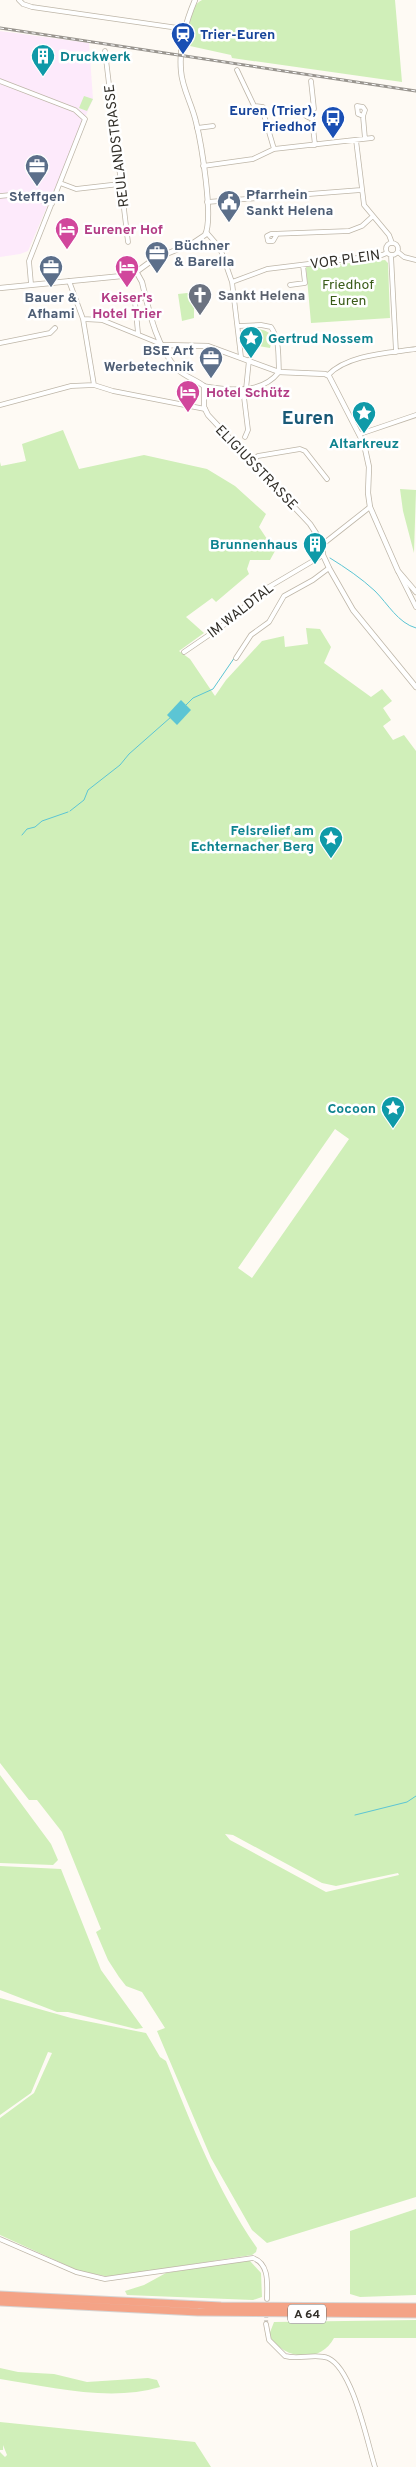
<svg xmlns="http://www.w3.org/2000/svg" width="416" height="2467" font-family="Overpass,sans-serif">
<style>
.industrial{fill:#fdeafb}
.green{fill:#d0efb9;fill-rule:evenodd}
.water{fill:#5cc5d4}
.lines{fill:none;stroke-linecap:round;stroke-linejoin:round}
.stream{stroke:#5cc5d4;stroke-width:1}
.minor-tunnel{stroke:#d5d1cb;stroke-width:4;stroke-dasharray:4 2;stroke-linecap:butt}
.minor-casing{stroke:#beb6a8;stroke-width:5.5}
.tertiary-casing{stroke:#beb6a8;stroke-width:6}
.motorway-casing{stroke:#d6d5d4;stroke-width:9}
.minor{stroke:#fff;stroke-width:4}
.tertiary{stroke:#fff;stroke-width:4.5}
.motorway{stroke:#f4a386;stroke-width:7}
.rail-casing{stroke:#99958f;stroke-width:3}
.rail{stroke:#fff;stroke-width:1;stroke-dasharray:4;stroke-linecap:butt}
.labels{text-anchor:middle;stroke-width:5;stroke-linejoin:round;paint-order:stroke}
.shield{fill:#fff;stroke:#706d69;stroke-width:1}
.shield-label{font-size:12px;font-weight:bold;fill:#322f29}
.transit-label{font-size:14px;font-weight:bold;fill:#164399;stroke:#fff;text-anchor:start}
.culture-label{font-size:14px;font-weight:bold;fill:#0d838f;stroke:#fff;text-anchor:end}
.street-label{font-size:14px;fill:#322f29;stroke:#fff}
.service-label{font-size:14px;font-weight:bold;fill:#4e5e75;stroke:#fff;text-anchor:start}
.hotel-label{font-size:14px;font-weight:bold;fill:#b23c85;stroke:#fff;text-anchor:start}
.park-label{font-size:14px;fill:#3a5c19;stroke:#fff}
.worship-label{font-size:14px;font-weight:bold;fill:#5b616d;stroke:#fff;text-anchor:start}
.district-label{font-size:19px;font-weight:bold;fill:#195977;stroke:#fff}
</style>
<rect width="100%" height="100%" fill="#fefaf4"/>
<!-- industrial -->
<path class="industrial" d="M0,31L89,43L93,99L28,251L20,254L0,257Z"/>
<!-- green -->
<path class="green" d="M202,0H395L402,82L232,58L231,55L190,46L187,43C189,30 188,7 202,0Z
M84,96L93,99L87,111L79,108Z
M385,260L388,263L390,318L311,323L306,267Z
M196,292L197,300H194V318L182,321L178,294Z
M254,329C264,329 271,331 274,342L271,344L270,348L253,345Z
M63,430L79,469L144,455L207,469L235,486L266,514L259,527L275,551L270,560H250L247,569L249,574L216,602L212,598L186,617L204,633L179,651L190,659L215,696L226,680L262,641L284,636L285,647L308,644L306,628L320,629L331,647L324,663L371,697L382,689L392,701L383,708L391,720L383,726L393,740L404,735L416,751V2197L267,2243L252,2230L211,2158L157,2031L165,2028L142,1992L126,1986L119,1977L108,1960L96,1932L101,1929L62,1832L37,1800H29L0,1763V462L1,466L26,461L22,444ZM335,1129L349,1139L252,1278L238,1268ZM225,1834L233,1835L322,1883L336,1886L398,1873L399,1875L326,1892L230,1840Z
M400,489L416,490L414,553L403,511Z
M0,1775L51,1844L58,1860L53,1865L0,1863Z
M0,1866L61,1869L101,1970L143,2028L136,2029L68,2012H57L0,1990Z
M0,1998L71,2018L146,2033L160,2057L166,2061C192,2126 217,2190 257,2248L256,2252L252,2255L110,2277L79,2271L0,2235V2118L34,2093L52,2053L48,2052L31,2093L0,2115Z
M416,2209V2295L360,2297L350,2294V2231Z
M243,2260L250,2261L261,2273L262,2297L253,2300L127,2295L125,2291L144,2285L166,2273Z
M416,2320V2338H334C320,2365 282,2359 269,2335L274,2322Z
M0,2368L18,2372L54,2374L87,2382L148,2378L157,2380L160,2387C110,2402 51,2387 0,2379Z
M0,2422L195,2442L211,2467H0V2452L5,2457L7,2455L3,2445V2450H0Z"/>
<!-- water -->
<path class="water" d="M181,700L191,710L177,725L167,715Z"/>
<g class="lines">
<!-- stream -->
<path class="stream" d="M330,558C346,568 361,578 375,591C388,604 398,623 416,628
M186,705L193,698L213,689L239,651
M70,811L84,800L88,790L120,765L129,754L171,717
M22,835L27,829L35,827L42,821L68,812
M355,1815L407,1802L416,1796"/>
<!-- minor-tunnel -->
<path class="minor-tunnel" d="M266,2324L267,2299"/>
<!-- minor casing -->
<g class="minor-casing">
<path id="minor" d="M19,0L23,4L32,7L185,29
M105,51L128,242
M237,70L257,112L264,115L274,149
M0,81L75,110L85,119L29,261L31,284
M311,81L314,109L309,111L306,116L312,119L315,145
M255,106L263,107L264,115
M363,116L358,114L357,106L363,107L365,110L363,116L365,139
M197,128L213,126
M356,140L364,205L389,235L392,243
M203,166L253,159L274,149L372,138
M60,183L76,189L120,184
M0,196L21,194L52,204
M207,202L361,190
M207,233L220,248L232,282L241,357
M277,234L273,241H268L267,236L271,234L349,231L362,226L373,216
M386 249a6 6 0 1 1 12 0a6 6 0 1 1-12 0Z
M398,252L404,257L416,260
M391,255L396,352
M69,281L83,319L94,385
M232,282L267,269L382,255L387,253
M290,285L305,283L303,265
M83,319L102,320L161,344
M138,333L135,302L145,296
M0,343L50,333L55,328
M328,375C348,354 389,353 416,349
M204,386C230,390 261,395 279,372C278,357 280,340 271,327L261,325L239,326
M243,389L248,430L245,437
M246,389L249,360
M0,405L71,386L94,385L113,391L205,409
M360,434L416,415
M253,460L258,456L300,449L305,451L327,479
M323,544L370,507
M399,573L416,607
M184,652L225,624L262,591L323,555
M236,658L251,635L269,622L284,596L313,580L329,568
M0,2239L76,2272L105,2279L253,2258C270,2264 267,2285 267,2299
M266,2324L269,2340L285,2356C299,2360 315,2353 328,2358C353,2369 367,2442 375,2467"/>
</g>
<!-- tertiary casing -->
<g class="tertiary-casing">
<path id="tertiary" d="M137,273L142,282C149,311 156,346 177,369C184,376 196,380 204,386V407L208,415L310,524L323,544V555L329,568L353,610L416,687
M0,288L132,275L154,259L193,243L205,235C214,218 201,142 196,122C192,104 182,88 181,71C179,48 186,21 195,0
M162,345L208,346L279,372L325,374L329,376L364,444L369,467L368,493L370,507L398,571L416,592"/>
</g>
<!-- motorway casing -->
<g class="motorway-casing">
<path id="motorway" d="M0,2295L221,2306L416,2307
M0,2302L198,2312L416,2314"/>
</g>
<!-- minor -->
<use href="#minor" class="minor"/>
<!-- tertiary -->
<use href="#tertiary" class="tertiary"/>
<!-- motorway -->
<use href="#motorway" class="motorway"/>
<!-- rail casing -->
<g class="rail-casing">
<path id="rail" d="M0,28L416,91"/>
</g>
<!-- rail -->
<use href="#rail" class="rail"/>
</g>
<!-- icons -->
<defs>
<g id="station-pin" transform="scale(1.25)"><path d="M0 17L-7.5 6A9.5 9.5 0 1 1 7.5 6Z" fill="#1a4fb4" stroke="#fff"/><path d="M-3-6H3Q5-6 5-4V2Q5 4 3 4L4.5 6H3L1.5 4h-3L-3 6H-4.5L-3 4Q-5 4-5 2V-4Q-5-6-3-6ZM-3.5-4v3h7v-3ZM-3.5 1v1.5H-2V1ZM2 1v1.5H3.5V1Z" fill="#fff"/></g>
<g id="building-pin" transform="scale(1.25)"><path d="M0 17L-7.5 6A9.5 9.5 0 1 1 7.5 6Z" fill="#0f9aa8" stroke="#fff"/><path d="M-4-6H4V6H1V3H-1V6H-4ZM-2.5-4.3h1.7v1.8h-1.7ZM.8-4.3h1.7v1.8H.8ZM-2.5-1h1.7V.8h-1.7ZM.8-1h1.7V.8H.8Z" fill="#fff"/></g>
<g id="bus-pin" transform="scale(1.25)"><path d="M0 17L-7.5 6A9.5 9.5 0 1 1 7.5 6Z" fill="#1a4fb4" stroke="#fff"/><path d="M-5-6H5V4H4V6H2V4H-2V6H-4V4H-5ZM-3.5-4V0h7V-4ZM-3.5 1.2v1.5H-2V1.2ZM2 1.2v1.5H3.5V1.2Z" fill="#fff"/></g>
<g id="office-pin" transform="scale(1.25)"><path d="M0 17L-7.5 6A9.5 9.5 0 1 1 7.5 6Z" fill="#5c6f8a" stroke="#fff"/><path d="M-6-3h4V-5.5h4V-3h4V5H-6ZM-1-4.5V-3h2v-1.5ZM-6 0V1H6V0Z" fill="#fff"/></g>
<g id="civic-pin" transform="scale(1.25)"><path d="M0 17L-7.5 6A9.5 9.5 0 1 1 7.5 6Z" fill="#5c6f8a" stroke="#fff"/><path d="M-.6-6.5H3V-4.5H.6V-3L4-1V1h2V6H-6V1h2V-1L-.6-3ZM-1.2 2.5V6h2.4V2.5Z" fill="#fff"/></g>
<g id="hotel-pin" transform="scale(1.25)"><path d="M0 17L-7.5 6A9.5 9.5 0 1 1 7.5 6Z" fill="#d1479c" stroke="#fff"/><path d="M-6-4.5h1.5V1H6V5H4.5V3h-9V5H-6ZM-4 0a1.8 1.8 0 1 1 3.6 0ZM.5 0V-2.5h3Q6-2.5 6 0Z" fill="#fff"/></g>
<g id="church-pin" transform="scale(1.25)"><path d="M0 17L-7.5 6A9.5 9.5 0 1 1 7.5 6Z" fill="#6b7280" stroke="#fff"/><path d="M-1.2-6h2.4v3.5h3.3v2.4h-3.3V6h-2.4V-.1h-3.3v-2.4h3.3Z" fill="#fff"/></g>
<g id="sight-pin" transform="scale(1.25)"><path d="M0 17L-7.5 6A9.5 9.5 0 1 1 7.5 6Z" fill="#0f9aa8" stroke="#fff"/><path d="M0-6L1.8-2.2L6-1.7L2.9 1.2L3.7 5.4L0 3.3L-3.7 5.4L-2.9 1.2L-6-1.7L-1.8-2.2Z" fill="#fff"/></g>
</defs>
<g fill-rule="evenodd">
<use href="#station-pin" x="183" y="34"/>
<use href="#building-pin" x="43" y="56"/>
<use href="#bus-pin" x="333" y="118"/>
<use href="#office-pin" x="37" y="166"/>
<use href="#civic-pin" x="229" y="202"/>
<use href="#hotel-pin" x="67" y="229"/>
<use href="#office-pin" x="157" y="253"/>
<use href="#office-pin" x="51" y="267"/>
<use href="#hotel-pin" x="127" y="267"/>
<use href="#church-pin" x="200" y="295"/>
<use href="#sight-pin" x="251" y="338"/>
<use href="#office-pin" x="211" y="358"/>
<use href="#hotel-pin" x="188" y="392"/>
<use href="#sight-pin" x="364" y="413"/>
<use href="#building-pin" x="315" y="544"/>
<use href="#sight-pin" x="331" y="838"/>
<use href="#sight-pin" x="393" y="1108"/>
</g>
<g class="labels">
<!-- shield labels -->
<rect class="shield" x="288" y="2304.5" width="38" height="19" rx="4"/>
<g class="shield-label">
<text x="307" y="2318">A 64</text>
</g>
<!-- transit labels -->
<g class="transit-label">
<text x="200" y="39">Trier-Euren</text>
<text x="316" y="115" text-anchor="end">Euren (Trier),<tspan x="316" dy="16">Friedhof</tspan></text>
</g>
<!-- culture labels -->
<g class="culture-label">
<text x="60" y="61" text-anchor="start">Druckwerk</text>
<text x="268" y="343" text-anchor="start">Gertrud Nossem</text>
<text x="364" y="448" text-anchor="middle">Altarkreuz</text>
<text x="298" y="549">Brunnenhaus</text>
<text x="314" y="835">Felsrelief am<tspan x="314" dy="16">Echternacher Berg</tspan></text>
<text x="376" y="1113">Cocoon</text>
</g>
<!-- street labels -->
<g class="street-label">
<text transform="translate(116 146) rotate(-97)" y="5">REULANDSTRASSE</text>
<text transform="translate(345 259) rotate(-8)" y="5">VOR PLEIN</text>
<text transform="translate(257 467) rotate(46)" y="5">ELIGIUSSTRASSE</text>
<text transform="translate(240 610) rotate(-38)" y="5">IM WALDTAL</text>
</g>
<!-- service labels -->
<g class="service-label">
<text x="246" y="199">Pfarrhein<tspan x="246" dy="16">Sankt Helena</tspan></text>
<text x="37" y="201" text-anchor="middle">Steffgen</text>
<text x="174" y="250">Büchner<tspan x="174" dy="16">&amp; Barella</tspan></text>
<text x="51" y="302" text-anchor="middle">Bauer &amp;<tspan x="51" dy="16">Afhami</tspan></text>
<text x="194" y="355" text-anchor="end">BSE Art<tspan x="194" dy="16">Werbetechnik</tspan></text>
</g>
<!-- hotel labels -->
<g class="hotel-label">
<text x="84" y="234">Eurener Hof</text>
<text x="127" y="302" text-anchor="middle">Keiser's<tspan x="127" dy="16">Hotel Trier</tspan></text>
<text x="206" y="397">Hotel Schütz</text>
</g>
<!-- park labels -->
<g class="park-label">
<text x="348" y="289">Friedhof<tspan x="348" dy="16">Euren</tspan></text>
</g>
<!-- worship labels -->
<g class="worship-label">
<text x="218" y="300">Sankt Helena</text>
</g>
<!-- district labels -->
<g class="district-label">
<text x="308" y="424">Euren</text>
</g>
</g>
</svg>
